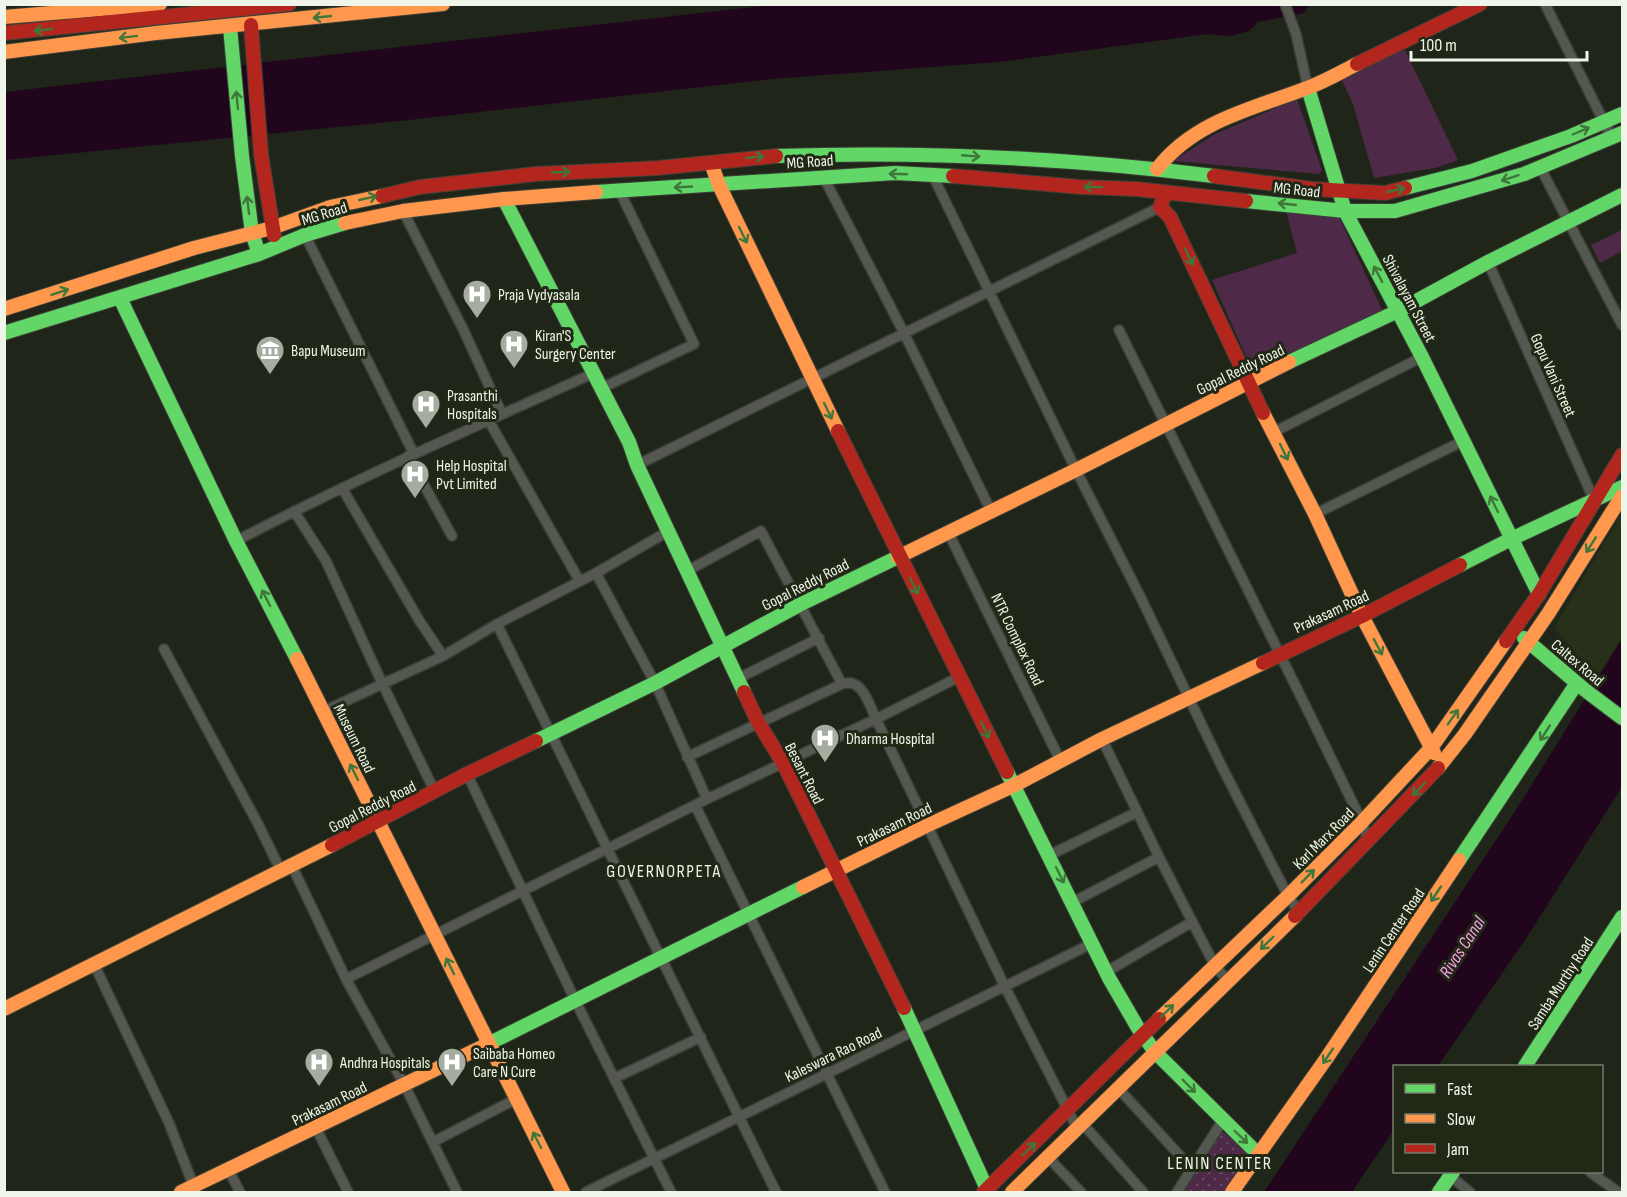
<svg xmlns="http://www.w3.org/2000/svg" width="1627" height="1197" font-family="'Sofia Sans Condensed',sans-serif">
<style>
.built{fill:#273119}
.grass{fill:#4e2948}
.park{fill:url(#park-dots)}
.water{fill:#20051c}
.lines{fill:none;stroke-linecap:round;stroke-linejoin:round}
.street-casing{stroke:#3b4037;stroke-width:12}
.fast-casing{stroke:#3b4037;stroke-width:16}
.slow-casing{stroke:#3b4037;stroke-width:16}
.jam-casing{stroke:#3b4037;stroke-width:16}
.street{stroke:#555850;stroke-width:9}
.fast{stroke:#63d668;stroke-width:14}
.slow{stroke:#ff974d;stroke-width:14}
.jam{stroke:#b3261e;stroke-width:14}
.oneway{stroke:#3f773b}
.labels{text-anchor:middle;stroke-width:6;stroke-linejoin:round;paint-order:stroke}
.street-label{font-size:16px;fill:#eff5e8;stroke:#212916}
.poi-label{font-size:16px;fill:#eff5e8;stroke:#212916;text-anchor:start}
.neighbourhood-label{font-size:18px;letter-spacing:1.5px;fill:#eff5e8;stroke:#212916}
.water-label{font-size:18px;font-style:italic;fill:#fea0ee;stroke:#212916}
</style>
<defs>
<pattern id="park-dots" width="8" height="8" patternUnits="userSpaceOnUse" patternTransform="scale(1.5)"><rect width="8" height="8" fill="#4e2948"/><path d="M2 2h.1M6 6h.1" fill="none" stroke="#684962" stroke-width="1.8" stroke-linecap="round"/></pattern>
</defs>
<rect width="100%" height="100%" fill="#20251a"/>
<!-- built -->
<path class="built" d="M1622,513V636L1597,677L1554,628Z"/>
<!-- grass -->
<path class="grass" d="M1405,50L1458,160L1435,168L1374,178L1353,104L1340,76Z
M1297,99L1322,170L1319,174L1173,161L1215,134Z
M1286,211L1339,217L1383,312L1253,372L1212,280L1297,253Z
M1622,230V251L1600,263L1591,245Z"/>
<!-- park -->
<path class="park" d="M1220,1130L1255,1154L1227,1192H1184Z"/>
<!-- water -->
<path class="water" d="M770,5H1309L1304,13L1258,22L1249,31L1231,36L1208,34L999,62L772,79L409,120L5,160L4,92Z
M1622,639V787L1527,937L1438,1066H1394V1130L1352,1192H1264L1521,802Z"/>
<g class="lines">
<!-- street casing -->
<g class="street-casing">
<path id="street" d="M1285,4L1296,34L1308,88
M1545,4L1612,138
M1540,167L1622,325
M823,176L904,333L991,511
M933,176L1076,470L1141,598L1221,765L1288,896L1299,912
M403,211L463,329L502,414
M305,235L414,454
M1488,262L1594,500
M1119,330L1310,715L1362,822L1368,841
M602,388L694,344L619,190
M489,421L579,580
M1274,432L1422,357
M408,456L452,536
M637,465L1160,207
M342,488L419,620L443,656
M294,511L326,561L383,685L435,792
M1315,514L1463,441
M948,532L1060,760
M236,541C353,480 474,427 594,373
M687,571L761,531L842,684
M596,573L655,683L707,799
M497,624L776,1192
M164,649L257,822L281,871
M737,679L819,638
M324,711L443,656L497,624L596,573L667,532
M1102,739L1159,857L1215,966L1228,981
M687,757L842,684C862,677 869,704 876,719L1005,987L1077,1128
M467,774L575,1000L671,1192
M695,805L885,1192
M1050,855L1137,812
M292,866L346,979L404,1084L457,1192
M1073,902L1159,857
M95,966L169,1123L194,1187
M1106,972L1192,922
M346,979L707,799L876,719L959,677
M615,1078L701,1037
M1118,1088L1192,1169
M1082,1123L1143,1192
M316,1128L348,1192
M433,1142L516,1099
M1047,1156L1081,1192
M229,1171L240,1192
M1590,1172L1618,1192
M1450,1176L1470,1192
M586,1192L1093,943
M1177,1192L1223,1120"/>
</g>
<!-- fast casing -->
<g class="fast-casing">
<path id="fast" d="M230,27L242,156L252,233L259,254
M1308,88L1345,211L1422,357L1539,594
M776,156C922,151 1069,158 1214,176
M1405,188L1472,171L1571,136L1622,114
M596,192L895,173L953,176
M504,199L629,442L637,465L744,692
M1246,201L1345,211H1395L1524,174L1622,133
M120,298L236,541L297,659
M4,333L259,254L305,235L345,223
M1289,362L1398,311L1488,262L1622,195
M1460,565L1511,539L1622,487
M1524,638L1585,690L1622,718
M536,741L655,683L801,604L898,557
M1007,772L1109,978L1138,1028L1155,1052L1259,1155
M1459,860L1577,683
M904,1008L987,1189
M484,1046L803,887
M1525,1066L1622,917
M1439,1192L1453,1172"/>
</g>
<!-- slow casing -->
<g class="slow-casing">
<path id="slow" d="M4,17L160,4
M4,52L156,33L443,4
M711,163L719,185L838,431
M1157,169C1195,120 1253,109 1307,88C1324,82 1341,72 1357,64
M345,223L403,211L504,199L596,192
M4,309L194,248L272,228L330,207L382,196
M1263,413L1315,514L1362,616L1434,753
M898,557L1076,470L1289,362
M297,659L563,1192
M1438,768L1465,734L1548,614L1622,496
M803,887L926,826L1013,786L1102,739L1263,663
M4,1009L332,845
M1159,1019L1288,896L1362,822L1431,748L1506,641
M181,1192L484,1046
M1012,1192L1295,916
M1232,1192L1326,1059L1459,860"/>
</g>
<!-- jam casing -->
<g class="jam-casing">
<path id="jam" d="M251,25L261,154L274,235
M4,33L289,4
M1357,64L1480,4
M953,176L1081,187L1136,189L1246,201
M1214,176L1312,189L1385,193L1405,188
M1166,192L1160,207L1170,217L1263,413
M382,196L420,187L536,174L658,168L776,156
M838,431L1007,772
M1506,641L1539,594L1622,455
M1263,663L1362,616L1460,565
M744,692L758,722L783,763L904,1008
M332,845L467,774L536,741
M1295,916L1438,768
M984,1192L1159,1019"/>
</g>
<!-- street -->
<use href="#street" class="street"/>
<!-- fast -->
<use href="#fast" class="fast"/>
<!-- slow -->
<use href="#slow" class="slow"/>
<!-- jam -->
<use href="#jam" class="jam"/>
</g>
<!-- one-way arrows -->
<defs><path id="oneway-shaft" d="M-6 0H5M1.5-3L5.5 0L1.5 3" fill="none" stroke-width="1.6" stroke-linecap="round" stroke-linejoin="round" transform="scale(1.5)"/></defs>
<g class="oneway">
<use href="#oneway-shaft" transform="translate(322 17) rotate(174)"/>
<use href="#oneway-shaft" transform="translate(43 30) rotate(174)"/>
<use href="#oneway-shaft" transform="translate(128 37) rotate(173)"/>
<use href="#oneway-shaft" transform="translate(237 100) rotate(-96)"/>
<use href="#oneway-shaft" transform="translate(1581 131) rotate(-23)"/>
<use href="#oneway-shaft" transform="translate(971 156) rotate(5)"/>
<use href="#oneway-shaft" transform="translate(755 157) rotate(-7)"/>
<use href="#oneway-shaft" transform="translate(561 172) rotate(-3)"/>
<use href="#oneway-shaft" transform="translate(898 174) rotate(-178)"/>
<use href="#oneway-shaft" transform="translate(1510 178) rotate(162)"/>
<use href="#oneway-shaft" transform="translate(683 187) rotate(177)"/>
<use href="#oneway-shaft" transform="translate(1093 187) rotate(-178)"/>
<use href="#oneway-shaft" transform="translate(1396 190) rotate(-13)"/>
<use href="#oneway-shaft" transform="translate(368 198) rotate(-13)"/>
<use href="#oneway-shaft" transform="translate(1287 204) rotate(-174)"/>
<use href="#oneway-shaft" transform="translate(248 205) rotate(-97)"/>
<use href="#oneway-shaft" transform="translate(743 235) rotate(64)"/>
<use href="#oneway-shaft" transform="translate(1189 257) rotate(65)"/>
<use href="#oneway-shaft" transform="translate(1378 274) rotate(-118)"/>
<use href="#oneway-shaft" transform="translate(60 292) rotate(-18)"/>
<use href="#oneway-shaft" transform="translate(828 411) rotate(64)"/>
<use href="#oneway-shaft" transform="translate(1284 452) rotate(64)"/>
<use href="#oneway-shaft" transform="translate(1494 504) rotate(-116)"/>
<use href="#oneway-shaft" transform="translate(1591 545) rotate(122)"/>
<use href="#oneway-shaft" transform="translate(914 586) rotate(63)"/>
<use href="#oneway-shaft" transform="translate(266 598) rotate(-117)"/>
<use href="#oneway-shaft" transform="translate(1378 647) rotate(62)"/>
<use href="#oneway-shaft" transform="translate(1453 717) rotate(-55)"/>
<use href="#oneway-shaft" transform="translate(985 730) rotate(64)"/>
<use href="#oneway-shaft" transform="translate(1545 733) rotate(123)"/>
<use href="#oneway-shaft" transform="translate(354 772) rotate(-116)"/>
<use href="#oneway-shaft" transform="translate(1419 789) rotate(134)"/>
<use href="#oneway-shaft" transform="translate(1060 875) rotate(63)"/>
<use href="#oneway-shaft" transform="translate(1308 876) rotate(-45)"/>
<use href="#oneway-shaft" transform="translate(1436 894) rotate(124)"/>
<use href="#oneway-shaft" transform="translate(1267 943) rotate(136)"/>
<use href="#oneway-shaft" transform="translate(450 966) rotate(-116)"/>
<use href="#oneway-shaft" transform="translate(1167 1011) rotate(-44)"/>
<use href="#oneway-shaft" transform="translate(1328 1056) rotate(124)"/>
<use href="#oneway-shaft" transform="translate(1189 1086) rotate(45)"/>
<use href="#oneway-shaft" transform="translate(1241 1137) rotate(44)"/>
<use href="#oneway-shaft" transform="translate(537 1140) rotate(-117)"/>
<use href="#oneway-shaft" transform="translate(1029 1149) rotate(-44)"/>
</g>
<!-- icons -->
<defs>
<g id="hospital-pin" transform="scale(1.5)"><path d="M0 17L-7.5 6A9.5 9.5 0 1 1 7.5 6Z" fill="#a7aca0" stroke="#212916"/><path d="M-5-5h3v3.5h4V-5h3V5h-3V1.5h-4V5h-3Z" fill="#fff"/></g>
<g id="museum-pin" transform="scale(1.5)"><path d="M0 17L-7.5 6A9.5 9.5 0 1 1 7.5 6Z" fill="#a7aca0" stroke="#212916"/><path d="M0-6L6-3V-2H-6V-3ZM-5-1h2V3h-2ZM-1-1h2V3h-2ZM3-1h2V3H3ZM-6 4H6V6H-6Z" fill="#fff"/></g>
</defs>
<g fill-rule="evenodd">
<use href="#hospital-pin" x="477" y="294"/>
<use href="#hospital-pin" x="514" y="344"/>
<use href="#museum-pin" x="270" y="350"/>
<use href="#hospital-pin" x="426" y="404"/>
<use href="#hospital-pin" x="415" y="474"/>
<use href="#hospital-pin" x="825" y="738"/>
<use href="#hospital-pin" x="319" y="1062"/>
<use href="#hospital-pin" x="452" y="1062"/>
</g>
<g class="labels">
<!-- street labels -->
<g class="street-label">
<text transform="translate(810 161) rotate(-4)" y="6">MG Road</text>
<text transform="translate(1297 189) rotate(6)" y="6">MG Road</text>
<text transform="translate(324 213) rotate(-17)" y="6">MG Road</text>
<text transform="translate(1410 298) rotate(62)" y="6">Shivalayam Street</text>
<text transform="translate(1240 369) rotate(-26)" y="6">Gopal Reddy Road</text>
<text transform="translate(1554 375) rotate(66)" y="6">Gopu Vani Street</text>
<text transform="translate(805 584) rotate(-27)" y="6">Gopal Reddy Road</text>
<text transform="translate(1331 611) rotate(-25)" y="6">Prakasam Road</text>
<text transform="translate(1018 639) rotate(64)" y="6">NTR Complex Road</text>
<text transform="translate(1578 662) rotate(40)" y="6">Caltex Road</text>
<text transform="translate(355 738) rotate(64)" y="6">Museum Road</text>
<text transform="translate(805 773) rotate(63)" y="6">Besant Road</text>
<text transform="translate(372 806) rotate(-27)" y="6">Gopal Reddy Road</text>
<text transform="translate(894 824) rotate(-26)" y="6">Prakasam Road</text>
<text transform="translate(1323 838) rotate(-45)" y="6">Karl Marx Road</text>
<text transform="translate(1393 930) rotate(-56)" y="6">Lenin Center Road</text>
<text transform="translate(1560 983) rotate(-57)" y="6">Samba Murthy Road</text>
<text transform="translate(833 1054) rotate(-26)" y="6">Kaleswara Rao Road</text>
<text transform="translate(329 1103) rotate(-26)" y="6">Prakasam Road</text>
</g>
<!-- poi labels -->
<g class="poi-label">
<text x="498" y="300">Praja Vydyasala</text>
<text x="535" y="341">Kiran'S<tspan x="535" dy="18">Surgery Center</tspan></text>
<text x="291" y="356">Bapu Museum</text>
<text x="447" y="401">Prasanthi<tspan x="447" dy="18">Hospitals</tspan></text>
<text x="436" y="471">Help Hospital<tspan x="436" dy="18">Pvt Limited</tspan></text>
<text x="846" y="744">Dharma Hospital</text>
<text x="473" y="1059">Saibaba Homeo<tspan x="473" dy="18">Care N Cure</tspan></text>
<text x="340" y="1068">Andhra Hospitals</text>
</g>
<!-- neighbourhood labels -->
<g class="neighbourhood-label">
<text x="664" y="877">GOVERNORPETA</text>
<text x="1220" y="1169">LENIN CENTER</text>
</g>
<!-- water labels -->
<g class="water-label">
<text transform="translate(1462 947) rotate(-57)" y="6">Rivas Canal</text>
</g>
</g>
<!-- border -->
<rect width="1627" height="1197" fill="none" stroke="#eff5e8" stroke-width="12"/>
<!-- legend -->
<rect x="1393" y="1065" width="210" height="108" fill="#212916" stroke="#737b6a" stroke-width="1.5"/>
<rect x="1405" y="1084" width="30" height="9" fill="#63d668" stroke="#737b6a" stroke-width="1.5"/>
<text x="1447" y="1095" font-size="18" fill="#eff5e8">Fast</text>
<rect x="1405" y="1114" width="30" height="9" fill="#ff974d" stroke="#737b6a" stroke-width="1.5"/>
<text x="1447" y="1125" font-size="18" fill="#eff5e8">Slow</text>
<rect x="1405" y="1144" width="30" height="9" fill="#b3261e" stroke="#737b6a" stroke-width="1.5"/>
<text x="1447" y="1155" font-size="18" fill="#eff5e8">Jam</text>
<!-- scale -->
<path d="M1411 51v9h176v-9" fill="none" stroke="#eff5e8" stroke-width="3"/>
<text x="1420" y="51" font-size="18" fill="#eff5e8" stroke="#212916" stroke-width="4.5" paint-order="stroke">100 m</text>
</svg>
